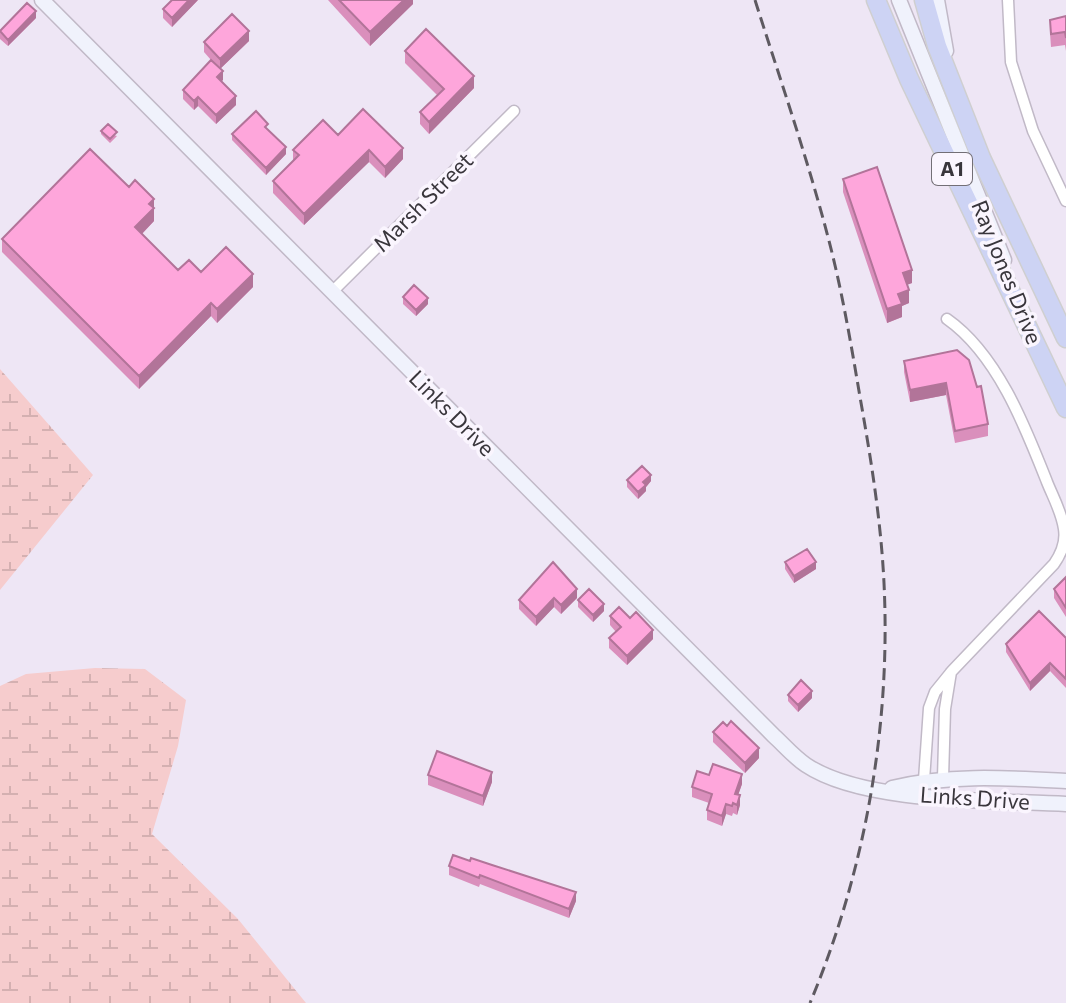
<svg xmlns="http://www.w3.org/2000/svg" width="1066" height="1003" font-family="Commissioner,sans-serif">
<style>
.wetland{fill:url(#wetland-marsh)}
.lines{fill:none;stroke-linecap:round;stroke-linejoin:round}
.street-casing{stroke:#c1b9c7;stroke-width:13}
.secondary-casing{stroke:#c1b9c7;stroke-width:17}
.highway-casing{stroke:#cfcfd0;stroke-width:21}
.street{stroke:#fff;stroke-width:10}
.secondary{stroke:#f0f2fc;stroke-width:14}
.highway{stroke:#cdd3f4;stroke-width:18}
.rail{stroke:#5e5a61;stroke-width:3;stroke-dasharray:12 6;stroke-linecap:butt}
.wall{fill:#da8fbc}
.shaded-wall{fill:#b27499}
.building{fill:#fea6db;stroke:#b27499;stroke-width:2}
.labels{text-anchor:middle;stroke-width:7;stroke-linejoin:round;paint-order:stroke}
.shield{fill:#faf5fe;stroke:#736f76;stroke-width:2}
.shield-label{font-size:20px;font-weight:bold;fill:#39363c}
.street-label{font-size:22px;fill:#39363c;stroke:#faf5fe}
</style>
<defs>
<pattern id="wetland-marsh" width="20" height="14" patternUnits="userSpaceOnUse" patternTransform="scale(2)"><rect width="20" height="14" fill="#f6cccd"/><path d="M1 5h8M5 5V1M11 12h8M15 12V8" fill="none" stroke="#d4b0b1"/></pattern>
</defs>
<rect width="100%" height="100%" fill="#eee6f5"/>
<!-- wetland -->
<path class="wetland" d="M0,369L93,475L0,590Z
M95,668L145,669L186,700L178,746L152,834L238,919L306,1003H0V686L26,674Z"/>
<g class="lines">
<!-- street casing -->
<g class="street-casing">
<path id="street" d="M1008,0L1011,62L1033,131L1066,201
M332,292L514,111
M943,778L945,709L951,672
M924,780L929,708L935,692L952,671L1054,564C1061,554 1066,541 1064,529C1062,513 1053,497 1047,482C1025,426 997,354 947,319"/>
</g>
<!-- secondary casing -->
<g class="secondary-casing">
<path id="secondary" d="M42,0L774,736C784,745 794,757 806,765C864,804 995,800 1066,804
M899,0L1004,260
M937,0L946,51
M892,788C949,774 1008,778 1066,781"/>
</g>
<!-- highway casing -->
<g class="highway-casing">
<path id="highway" d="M876,0L909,79L1066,408
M924,0L937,46L981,158L1066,338"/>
</g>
<!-- street -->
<use href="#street" class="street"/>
<!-- secondary -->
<use href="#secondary" class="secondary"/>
<!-- highway -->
<use href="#highway" class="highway"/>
<!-- rail -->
<path class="rail" d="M755,0C780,79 807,157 828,237C842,290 851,344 860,397C871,459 881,521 884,583C891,726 865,872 810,1003"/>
</g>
<!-- wall -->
<path class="wall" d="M198,0L172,27L163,18V9Z
M328,0H413V4L370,46Z
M1066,16V51L1065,45L1051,47L1050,33V20Z
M36,18L8,46L0,39V31Z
M249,41L220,69L223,80L221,81L236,105L216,124L198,106L194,110L183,99V90L211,60L204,52V42Z
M405,51L474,88L429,134L420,124V112L437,95L405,63Z
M268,130L286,154L266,175L232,140V134Z
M101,131L117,136L110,143L101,134Z
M338,135L403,159L385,178L369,162L304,225L273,193V181L293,161V150Z
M843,179L912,283L907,285L909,303L902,306V317L887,323L843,192Z
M129,187L154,199V221L142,234L178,270L201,272L253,287L217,323L211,316L139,389L2,252V239Z
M403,297L428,304L416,316L403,304Z
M957,350L988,424V436L955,443L946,395L910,402L904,372V361Z
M627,480L651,481L646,487V491L638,499L627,487Z
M785,562L816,569L794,583L785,569Z
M1066,577V617L1054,598V589Z
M577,598L561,614L554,607L536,626L519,609V600Z
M578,600L604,611L593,622L578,607Z
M610,616L630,618L653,639L627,665L609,648V638L616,632L610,625Z
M1066,638V688L1050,671L1030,691L1006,652V644Z
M788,695L812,698L798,712L788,701Z
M713,732L759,758L745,773L713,742Z
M428,775L492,782L483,806L428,785Z
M742,784L738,795L740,805L737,815L733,813L732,816L726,814L722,826L707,820V810L709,803L692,797V787Z
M470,861L576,901L569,918L480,884L479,887L449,875V866Z"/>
<!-- shaded-wall -->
<path class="shaded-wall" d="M189,0H198L172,27V18Z
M404,0H413V4L370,46V32Z
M36,11V18L8,46V40Z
M249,31V41L220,69V59Z
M223,71V80L217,86V77Z
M474,76V88L429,134V122Z
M236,96V105L216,124V115Z
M198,97V106L194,110V101Z
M286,147V154L266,175V168Z
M403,148V159L385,178V167Z
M369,150V162L304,225V214Z
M154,199V221L135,241V227L149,204Z
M912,270V283L903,286V273Z
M253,274V287L217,323V309Z
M909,290V303L902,306V317L887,323V309L898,294Z
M428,298V304L416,316V310Z
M211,303V316L139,389V376Z
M946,383V395L910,402V390Z
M651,475V481L646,487V491L638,499V492L643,482Z
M816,562V569L794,583V576Z
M577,589V598L561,614V605Z
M554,598V607L536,626V617Z
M604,604V611L593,622V615Z
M653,630V639L627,665V656Z
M1050,663V671L1030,691V683Z
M812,691V698L798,712V705Z
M759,748V758L745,773V763Z
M492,772V782L483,806V796Z
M742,774V784L735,804V794Z
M740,795V805L737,815V805Z
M726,804V814L722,826V816Z
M576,892V901L569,918V909Z"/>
<!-- building -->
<path class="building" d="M172,0H189L172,18L163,9Z
M339,0H404L370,32Z
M27,3L36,11L8,40L0,31Z
M232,14L249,31L220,59L204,42Z
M1066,16V38L1065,32L1051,34L1050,20Z
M426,29L474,76L429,122L420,112L444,89L405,51Z
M211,60L223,71L217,77L236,96L216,115L198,97L194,101L183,90Z
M363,109L403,148L385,167L369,150L304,214L273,181L299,155L293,150L323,120L338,135Z
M256,111L268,124L265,127L286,147L266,168L232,134Z
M108,124L117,132L110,139L101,131Z
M90,149L129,187L135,180L154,199L149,204L154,208L135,227L178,270L189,260L201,272L226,247L253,274L217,309L211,303L139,376L2,239Z
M877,167L912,270L903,273L909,290L898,294L902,304L887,309L843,179Z
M414,285L428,298L416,310L403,297Z
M957,350L969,360L977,387L981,386L988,424L955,431L946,383L910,390L904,361Z
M642,466L651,475L643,482L646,485L638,492L627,480Z
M807,549L816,562L794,576L785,562Z
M553,562L577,589L561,605L554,598L536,617L519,600Z
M1066,577V608L1054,589Z
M589,589L604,604L593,615L578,600Z
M619,607L630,618L636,612L653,630L627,656L609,638L621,627L610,616Z
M1039,611L1066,638V679L1050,663L1030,683L1006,644Z
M801,680L812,691L798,705L788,695Z
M731,721L759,748L745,763L713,732L723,722L727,726Z
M437,751L492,772L483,796L428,775Z
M713,764L742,774L735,794L740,795L737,805L733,803L732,806L726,804L722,816L707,810L712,794L692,787L697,771L709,775Z
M453,855L470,861L471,858L492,865L576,892L569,909L480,875L479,878L449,866Z"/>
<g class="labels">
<!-- shield labels -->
<rect class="shield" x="932" y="153" width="40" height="32" rx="6"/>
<g class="shield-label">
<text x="952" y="176">A1</text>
</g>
<!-- street labels -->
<g class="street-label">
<text transform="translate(423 202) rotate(-45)" y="8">Marsh Street</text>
<text transform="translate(1007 272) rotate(68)" y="8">Ray Jones Drive</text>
<text transform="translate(452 413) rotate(45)" y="8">Links Drive</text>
<text transform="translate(975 798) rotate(4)" y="8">Links Drive</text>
</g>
</g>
</svg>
